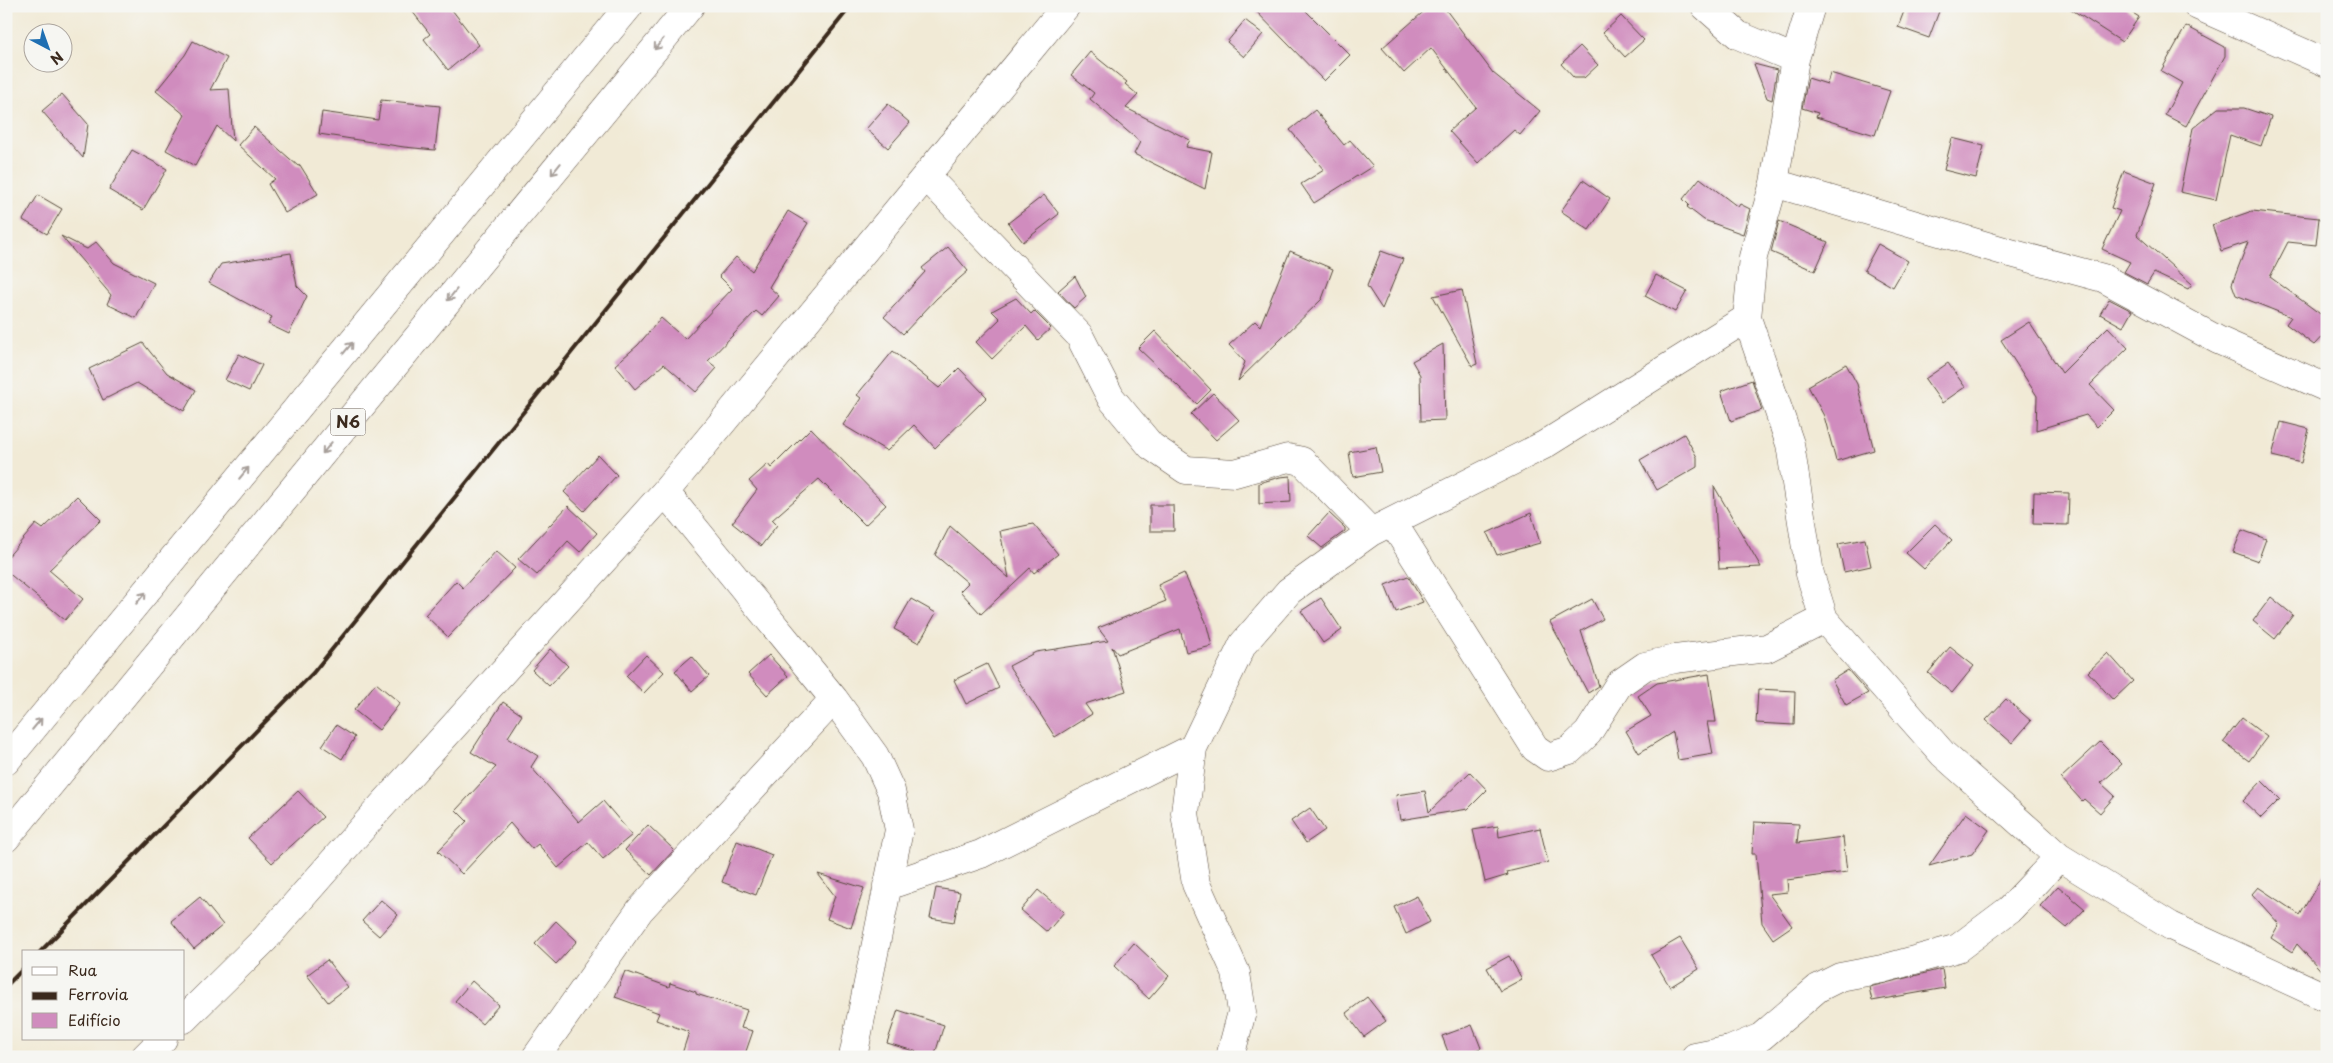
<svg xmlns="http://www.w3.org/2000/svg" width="2333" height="1063" font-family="'Playpen Sans',sans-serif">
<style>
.building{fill:#d08cbe}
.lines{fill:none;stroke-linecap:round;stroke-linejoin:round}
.minor-casing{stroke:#56473a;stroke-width:29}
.highway-casing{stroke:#56473a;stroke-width:29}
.minor{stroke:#fff;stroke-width:28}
.highway{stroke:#fff;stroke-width:28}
.rail{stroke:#3b2a1e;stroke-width:4}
.oneway{stroke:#a79f9a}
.labels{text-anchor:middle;stroke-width:4.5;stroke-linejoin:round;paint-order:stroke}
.shield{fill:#f6f6f2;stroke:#73675e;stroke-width:1}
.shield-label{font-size:16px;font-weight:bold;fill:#3b2a1e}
</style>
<rect width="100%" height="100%" fill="#f6f6f2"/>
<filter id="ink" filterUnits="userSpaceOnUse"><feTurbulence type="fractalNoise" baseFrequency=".02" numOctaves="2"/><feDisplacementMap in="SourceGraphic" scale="10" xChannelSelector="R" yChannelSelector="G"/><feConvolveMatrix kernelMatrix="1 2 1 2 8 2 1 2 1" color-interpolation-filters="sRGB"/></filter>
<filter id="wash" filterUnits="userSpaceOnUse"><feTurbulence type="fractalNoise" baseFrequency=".0096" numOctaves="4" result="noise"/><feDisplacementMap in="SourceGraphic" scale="20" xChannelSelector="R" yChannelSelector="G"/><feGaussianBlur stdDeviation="1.12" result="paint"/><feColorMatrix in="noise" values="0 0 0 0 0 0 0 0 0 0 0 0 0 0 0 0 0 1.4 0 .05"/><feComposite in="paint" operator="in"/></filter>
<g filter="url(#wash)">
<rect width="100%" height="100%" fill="#f1ead6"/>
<g id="blocks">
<!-- building -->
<path class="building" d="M408,6H449L479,45L448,70L424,39L430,34Z
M1251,6H1301L1350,55L1324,81Z
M1430,6H1443L1493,73L1540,111L1520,135L1514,130L1478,163L1449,131L1476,107L1431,48L1404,73L1382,48Z
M1906,6H1941L1929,38L1898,27Z
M2066,6H2122L2139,17L2122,42Z
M1621,16L1644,40L1625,57L1603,33Z
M1245,20L1263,34L1244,57L1227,42Z
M2186,26L2225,47V56L2186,126L2165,115L2182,83L2161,71Z
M193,41L227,58L210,90L229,89L233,141L217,126L195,166L166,150L185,115L156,91L185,55Z
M1580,46L1598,65L1584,78H1574L1561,64Z
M1090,52L1127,82L1125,84L1138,95L1126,108L1190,140L1186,147L1212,152L1205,189L1134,154L1140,142L1090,99L1094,93L1071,75Z
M1754,64L1777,70L1772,100L1767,98Z
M1830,73L1890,91L1875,135L1816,117L1818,113L1802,108L1808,78L1827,84Z
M62,94L88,124L83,158L42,111Z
M381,100L440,106L435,150L404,147L319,134L322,112L378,120Z
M888,104L910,123L888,148L866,129Z
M2218,108H2244L2271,117L2261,146L2230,135L2216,200L2180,192L2193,128Z
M1315,110L1344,145L1350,140L1373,166L1314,203L1301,184L1324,170L1290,130Z
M254,127L298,166L300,165L318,194L285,213L268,184L275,179L238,145Z
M1952,138L1984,146L1976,178L1944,170Z
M132,150L167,169L143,210L109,190Z
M2124,171L2156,183L2137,235L2192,284L2188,289L2154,273L2147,284L2124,272L2130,262L2102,249L2120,211L2111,208Z
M1700,178L1738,207L1740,204L1750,209L1743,234L1704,220L1687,207L1689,205L1683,199Z
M1583,180L1610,199L1589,230L1561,211Z
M38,195L62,209L47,234L23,220Z
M1044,195L1059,214L1023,242L1008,223Z
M788,211L808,223L769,287L779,296L762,316L756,311L708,361L717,368L696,392L664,364L635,389L615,365L638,345L661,318L685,339L732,289L719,276L736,257L752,271Z
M2252,211L2319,218L2316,245L2288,242L2270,277L2327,319V331L2314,345L2286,324L2291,317L2236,295L2232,284L2248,242L2221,251L2212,225Z
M1779,221L1828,242L1815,271L1771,252Z
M61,236L87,249L96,242L114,263L154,283L136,318L107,304L111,295Z
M1878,244L1908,261L1893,287L1864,270Z
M948,247L968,271L937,298L903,334L884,317L925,272L922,268Z
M1290,251L1333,269L1322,299L1238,381L1245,362L1229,345L1255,321L1260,326Z
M1381,251L1403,259L1382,309L1367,286Z
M291,253L297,286L307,296L289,334L268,324L272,317L209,283L221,264Z
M1656,275L1687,291L1675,312L1645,296Z
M1075,276L1086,297L1074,308L1058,291Z
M1462,290L1477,364L1472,366L1433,296Z
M1016,298L1031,314L1034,311L1051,328L1038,340L1026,326L992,359L976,342L1000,319L992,311Z
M2109,299L2132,311L2123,327L2100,314Z
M2029,322L2062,373L2108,327L2128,348L2090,385L2114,410L2097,427L2086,415L2036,430L2037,396L2001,340Z
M1155,331L1211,390L1197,404L1138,348Z
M143,343L167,373L196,390L184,411L137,383L103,400L89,369Z
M1443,344L1445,420L1421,421L1420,375L1412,361Z
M893,351L939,388L959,368L987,397L935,448L914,425L887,451L843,425L861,398L857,395Z
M239,354L262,365L249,391L225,380Z
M1948,363L1965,387L1942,403L1925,379Z
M1846,364L1857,384L1874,450L1836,461L1824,416L1808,386Z
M1752,380L1762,410L1731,421L1721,391Z
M1213,393L1239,420L1216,440L1191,414Z
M2281,422L2309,429L2301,463L2272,456Z
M811,428L886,505L865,525L819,479L772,520L777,525L761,546L732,523L757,490L749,481L768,464L771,468Z
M1684,434L1697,457V467L1657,490L1640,460Z
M1376,447L1381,472L1353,477L1349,452Z
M598,455L617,475L584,511L564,492Z
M1290,476L1291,502L1259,504V483L1280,477Z
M1714,486L1761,567L1719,569Z
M2034,492L2069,493L2068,525L2033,524Z
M77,496L101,520L49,570L83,599L65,620L6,571V559L36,524L43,529Z
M1150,505H1173L1174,531H1150Z
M568,506L597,533L580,552L568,541L537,575L518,559Z
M1329,513L1345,528V531L1322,548L1308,536Z
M1531,513L1540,543L1497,555L1487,533Z
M1033,524L1058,554L1034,573L1030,568L981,614L960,591L968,583L935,555L950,526L1009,578L1000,531Z
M1935,524L1952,540L1924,569L1906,553Z
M2242,530L2266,539L2258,561L2233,552Z
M1865,539L1871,566L1844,572L1838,544Z
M496,551L515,568L448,637L425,615L456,581L463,588Z
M1184,573L1206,622L1212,646L1186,652L1180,629L1118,654L1112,647L1126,691L1085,704L1092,714L1055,737L1009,666L1036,652L1108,641L1098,628L1166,601L1158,585Z
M1408,576L1423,602L1396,612L1385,585Z
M2271,597L2293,615L2275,639L2253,621Z
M1321,598L1342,630L1323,643L1301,611Z
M911,599L936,613L919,643L894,629Z
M1592,599L1603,619L1581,631L1599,686L1588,693L1550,622Z
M1950,647L1974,666L1952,693L1928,673Z
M550,649L568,666L549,686L532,670Z
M2108,653L2133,681L2113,700L2088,672Z
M646,655L664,672L644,693L626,676Z
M769,655L788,676L767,695L748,674Z
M692,656L709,676L692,691L675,671Z
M987,664L999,688L966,704L954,680Z
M1848,670L1868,693L1846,705L1832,680Z
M1709,674L1716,722H1707L1713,754L1678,760L1673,732L1639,753L1626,731L1651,716L1638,696L1657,683Z
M376,683L400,703L379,730L354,710Z
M1758,689L1795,691L1794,725L1756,723Z
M2006,699L2031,721L2012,743L1986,720Z
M503,702L522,715L508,737L538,756L531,767L579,822L603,801L632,835L603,859L588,842L558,868L538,844L532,849L510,823L462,874L438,851L467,821L456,810L496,767L471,752Z
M2242,718L2267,737L2249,761L2223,742Z
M336,725L355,737L342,759L322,746Z
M2100,742L2122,764L2101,783L2115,796L2100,813L2084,799L2082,801L2061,778Z
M1470,772L1487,790L1468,809L1400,820L1396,795L1425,791L1429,812Z
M2262,781L2280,799L2261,818L2243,801Z
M298,791L323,817L272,863L248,838Z
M1310,808L1325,830L1306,843L1291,821Z
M1966,813L1989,830L1972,854L1929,866Z
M1754,822L1799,824L1797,843L1843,837L1847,872L1787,880L1788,892L1769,894L1792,926L1773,939L1762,923L1756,854H1752Z
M648,825L674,850L651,875L625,850Z
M1498,826L1499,837L1540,828L1548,862L1507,872L1508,875L1485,882L1473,830Z
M737,841L772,855L756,895L722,882Z
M2327,868V977L2297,944L2292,952L2271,938L2279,924L2252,894L2258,887L2300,915Z
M818,874L864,888L851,928L827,919L835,896Z
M2058,886L2085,909L2067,928L2040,906Z
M936,888L960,892L954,922L930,918Z
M1038,890L1064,912L1047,932L1021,910Z
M1417,896L1430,922L1406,934L1394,907Z
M200,897L223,925L194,949L171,921Z
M381,900L398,915L379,936L362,921Z
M556,921L577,941L556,964L535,944Z
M1680,938L1699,969L1670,987L1651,955Z
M1134,943L1169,976L1149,999L1114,966Z
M1509,956L1522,979L1500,991L1487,968Z
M327,960L348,987L328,1002L307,975Z
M1942,969L1945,988L1872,1001L1869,987Z
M625,971L669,987L670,983L696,992V994L747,1010L741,1028L753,1031L744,1057H681L689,1032L656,1020L659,1013L615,997Z
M472,981L499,1005L482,1024L455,1001Z
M1367,997L1386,1021L1364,1037L1346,1013Z
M898,1010L944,1025L934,1057L887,1043Z
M1472,1025L1481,1048L1456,1057H1450L1442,1036Z"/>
</g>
</g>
<g filter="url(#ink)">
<use href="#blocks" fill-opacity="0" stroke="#56473a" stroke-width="1"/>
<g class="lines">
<!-- minor casing -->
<g class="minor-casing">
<path id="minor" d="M1705,6L1738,35L1795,59
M1811,6L1795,59L1774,183L1753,257L1747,318L1790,444L1810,574L1824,619L1943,754L2059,857L2171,926L2327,998
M2198,6L2327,63
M926,176L1079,335L1111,398L1151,446L1186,470L1235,473L1288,458L1302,461L1371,532
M1774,183L2007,252L2103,278L2218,340L2327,388
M665,492L834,699L875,756L891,791L899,830L853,1057
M1393,523L1535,748L1548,757L1570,750L1588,733L1619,684L1645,666L1675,659L1767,648L1824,619
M887,886L981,854L1193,748
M184,1019L265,939L379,809L665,492L1066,6
M145,1057L163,1039
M536,1057L640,910L834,699
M1230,1057L1242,1012L1236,973L1196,884L1185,813L1193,748L1243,644L1289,591L1371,532L1544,445L1747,318
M1695,1057L1730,1050L1761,1037L1818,988L1840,977L1882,969L1958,948L2010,909L2059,857"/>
</g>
<!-- highway casing -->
<g class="highway-casing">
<path id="highway" d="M6,761L629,6
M6,838L690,6"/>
</g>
<!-- minor -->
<use href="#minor" class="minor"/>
<!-- highway -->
<use href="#highway" class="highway"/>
<!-- rail -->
<path class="rail" d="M40,952L313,673L851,6
M6,986L24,968"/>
</g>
<!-- one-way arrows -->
<defs><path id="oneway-shaft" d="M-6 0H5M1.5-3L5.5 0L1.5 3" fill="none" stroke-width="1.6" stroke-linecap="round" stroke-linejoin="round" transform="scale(1.25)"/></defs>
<g class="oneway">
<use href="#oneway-shaft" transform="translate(659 44) rotate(129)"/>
<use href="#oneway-shaft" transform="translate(556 169) rotate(129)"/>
<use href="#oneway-shaft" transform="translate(452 295) rotate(129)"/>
<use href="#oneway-shaft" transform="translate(348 348) rotate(-50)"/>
<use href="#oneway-shaft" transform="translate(327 448) rotate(129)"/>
<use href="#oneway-shaft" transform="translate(244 473) rotate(-50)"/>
<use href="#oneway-shaft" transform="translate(141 598) rotate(-50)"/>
<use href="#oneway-shaft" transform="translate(37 724) rotate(-50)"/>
</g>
</g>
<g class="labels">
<!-- shield labels -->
<rect class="shield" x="330.5" y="408.5" width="35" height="27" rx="4"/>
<g class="shield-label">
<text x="348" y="428">N6</text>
</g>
</g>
<!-- margin -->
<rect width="2333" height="1063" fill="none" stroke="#f6f6f2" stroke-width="25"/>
<!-- legend -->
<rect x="22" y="950" width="162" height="90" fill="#f6f6f2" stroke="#aba49d"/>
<rect x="32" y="967" width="25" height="8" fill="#ffffff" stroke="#aba49d"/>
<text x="68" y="976" font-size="15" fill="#3b2a1e">Rua</text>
<rect x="32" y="992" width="25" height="8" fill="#3b2a1e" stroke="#aba49d"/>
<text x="68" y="1000" font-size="15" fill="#3b2a1e">Ferrovia</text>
<rect x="32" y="1013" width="25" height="15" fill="#d08cbe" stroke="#aba49d"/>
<text x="68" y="1026" font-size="15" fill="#3b2a1e">Edifício</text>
<!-- north arrow -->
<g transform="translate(48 48) rotate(139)"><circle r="24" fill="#f6f6f2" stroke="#aba49d"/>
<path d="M0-4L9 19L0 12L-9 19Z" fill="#1f6fb2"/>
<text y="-8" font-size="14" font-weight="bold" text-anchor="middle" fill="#3b2a1e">N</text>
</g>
</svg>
